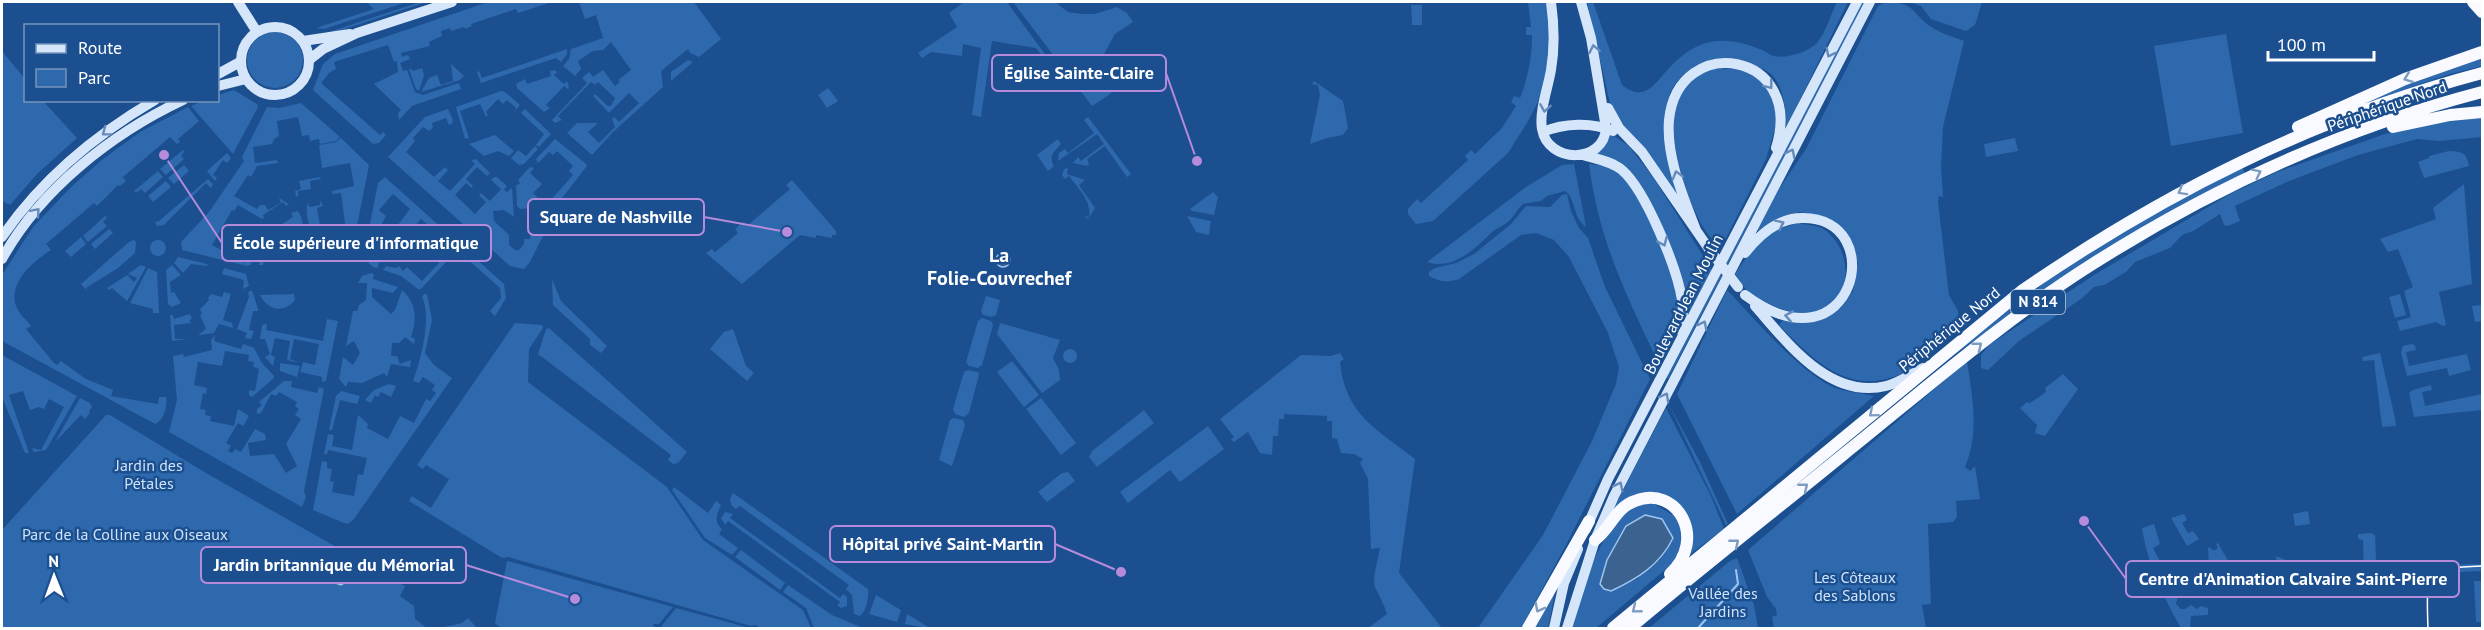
<svg xmlns="http://www.w3.org/2000/svg" width="2484" height="630" font-family="'PT Sans',sans-serif">
<style>
.green{fill:#2e69ad;fill-rule:evenodd}
.water{fill:#3c6290;stroke:#9cc4f0;stroke-width:1.5}
.lines{fill:none;stroke-linecap:round;stroke-linejoin:round}
.stream{stroke:#9cc4f0;stroke-width:2}
.secondary{stroke:#d6e6fa;stroke-width:10}
.trunk{stroke:#f8faff;stroke-width:12}
.tram{stroke:#fff;stroke-width:1.5}
.secondary-bridge{stroke:#d6e6fa;stroke-width:10}
.oneway{stroke:#668bba}
.oneway2{stroke:#7e9cc1}
.labels{text-anchor:middle;stroke-width:5;stroke-linejoin:round;paint-order:stroke}
.shield{fill:#1b4f8f;stroke:#bbcadd;stroke-width:1.5}
.shield-label{font-size:15px;font-weight:bold;fill:#fff}
.street-label{font-size:16px;fill:#fff;stroke:#1b4f8f}
.park-label{font-size:16px;fill:#cfe3fa;stroke:#1b4f8f}
.quarter-label{font-size:20px;font-weight:bold;fill:#fff;stroke:#1b4f8f}
.leader{fill:none;stroke:#b68bdc;stroke-width:2}
.callout-dot{fill:#b68bdc;stroke:#1b4f8f;stroke-width:2}
.callout{fill:#1b4f8f;stroke:#b68bdc;stroke-width:2}
.callout-label{font-size:18px;text-anchor:middle;font-weight:bold;fill:#fff}
</style>
<rect width="100%" height="100%" fill="#1b4f8f"/>
<!-- green -->
<path class="green" d="M366,2H407L324,29L316,28L374,9Z
M420,2H427L326,35V33Z
M488,2H552L518,13L516,9L471,24L472,26L465,29L464,27L451,31L450,28L441,31L442,36L429,42L430,46L401,53L402,57L408,55L410,59L400,63L403,71L407,70L415,92L423,95L459,83L461,89L412,106L399,120L398,113L401,110L374,84L398,72L397,61L394,62L388,45L334,62L336,69L329,73L321,83L380,135L383,132L386,135L379,143L373,144L313,90L323,64L335,54Z
M579,2H694L721,39L699,57L690,53L688,49L661,71L663,87L613,132L592,155L567,133L577,123H598L588,132L599,143L615,127L612,119L614,117L619,122L639,103L629,93L609,113L593,96L595,94L608,106H611L615,98L598,82L595,85L591,82L558,116L562,120L555,123L552,120L587,83L582,78L589,72L593,77L603,70L615,86L620,82L618,80L631,70L611,42L603,50L593,51L578,61L581,69L575,76L563,66L569,59L571,49L603,38L596,15L585,19Z
M964,2H1007L1044,53L1043,57L1036,48L992,41L981,117L972,115L981,48L963,44L962,56L931,52L922,58L918,53L957,27L949,13Z
M1013,2H1055L1068,12L1082,14H1095L1117,7L1127,13L1133,22L1115,34L1104,54L1113,73L1120,80C1116,92 1103,99 1092,106Z
M1528,2H1547L1548,7L1549,62L1538,102L1527,123L1508,153L1433,221L1416,224L1408,214V209L1417,199L1421,203L1468,160L1465,156L1471,150L1475,154L1502,128L1516,106L1511,102L1514,96L1520,98C1528,78 1532,57 1532,35H1526V27H1531Z
M1587,2H1593L1622,85C1647,105 1657,79 1673,64C1681,56 1691,48 1703,44C1722,37 1744,42 1762,50C1765,51 1770,55 1774,56C1787,59 1808,52 1817,43C1826,32 1831,14 1837,2H1848L1786,128C1785,110 1785,89 1772,75C1766,69 1755,66 1747,63C1713,51 1673,68 1666,107C1660,135 1674,170 1680,198L1618,119L1611,108Z
M1861,2H1865L1668,379L1666,377Z
M1885,2C1917,1 1912,16 1933,28C1942,34 1954,37 1964,41L1943,127L1941,167L1943,197L1939,196L1938,202L1949,295L1958,311L1959,331C1943,343 1922,364 1903,373C1850,398 1814,361 1779,325L1783,320L1820,319L1842,307L1853,291L1858,263L1849,236L1823,216L1800,212L1780,217L1754,233L1777,192L1806,149L1878,6Z
M1909,2H1982L1975,25L1966,31L1931,19L1921,6Z
M1411,5H1422V25H1412Z
M247 60a28 28 0 1 1 56 0a28 28 0 1 1-56 0Z
M2226,34L2243,133L2171,146L2154,46Z
M567,49V54L561,62L556,58L481,83L477,72L479,71L482,78Z
M2,51L25,79L26,100L43,101L77,138L37,174L10,205L2,201Z
M2482,55V66L2450,74L2351,108L2429,74Z
M688,60L693,62L671,81V72Z
M451,64L464,76L460,80L421,92L429,78L437,75L441,85L453,81Z
M422,68L424,75L419,91L416,89L409,69H411L413,71Z
M1708,69H1743L1761,79L1773,96L1778,119L1766,159L1720,250C1714,242 1708,235 1703,227C1686,197 1663,131 1679,98C1686,84 1696,77 1708,69Z
M555,70L557,72L554,75L564,84L567,81L569,87L568,89L564,86L546,105L550,108L544,112L517,88L516,84L525,79L527,84L551,76L550,71Z
M1314,81L1343,101L1348,128L1343,135L1327,138L1310,144L1320,95L1318,85L1312,84Z
M828,88L838,101L827,108L818,95Z
M234,90L257,104L258,107L233,154L191,106L203,101L218,100V95Z
M501,91L505,92L520,105L514,112L516,108L507,100L503,104L498,99L486,112L488,115L486,117L480,104L460,111L469,138L465,139L456,107Z
M301,103L340,137L336,141L320,144L319,139L310,141L309,135L302,136L298,117L277,121L279,136L274,139L272,144L253,147L255,163L277,160L278,163L257,166L251,177L248,175L234,196L257,209L260,205H265L268,210L281,203L279,198L289,204L286,206L283,202L263,215L264,218L262,219L238,205L234,211L232,210L212,245L245,263L248,258L252,264L247,266L182,250L181,242L209,212L244,161L242,157L267,107L279,108Z
M188,107L199,121L178,139L180,142L177,144L170,137L123,177L126,181L120,186L118,185L97,206L94,203L46,244L51,250C33,262 8,282 16,306C19,314 26,319 31,326L26,329L53,362L57,365L61,361L86,379L113,390L111,396L158,404L159,397H166C168,406 164,420 155,424L2,341V275L33,227L71,187L103,159L140,132Z
M448,109L453,120L452,124L449,125L446,118L432,123L433,128L429,131L423,127L413,138L415,141L406,152L434,177L445,167L448,170L438,181L450,191L475,164L471,160L476,159L490,173L487,176L477,167L466,179L473,186L472,188L466,183L455,195L475,214L486,202L479,195L481,193L490,201L501,189L491,180L494,177H497L507,186L504,190L507,192L512,188L514,217L504,210L493,211L494,221L509,235V245L515,250H519L524,244V239H530V236L543,220V209L573,175L569,171L573,166L557,151L553,155L549,152L538,163L536,159L555,139L585,163L587,166L551,212L548,218L551,220L530,262L524,269L510,266L388,157L425,117Z
M525,109L551,134L539,147L536,145L544,134L521,113Z
M1088,117L1131,174L1127,177L1105,146L1087,159L1089,164L1087,166L1073,163L1078,157L1081,161L1104,144L1097,134L1058,161L1059,153L1065,149L1068,153L1094,133L1084,120Z
M2482,118V137L2439,141L2417,139L2358,155L2289,181L2235,206L2240,221L2228,226L2224,225L2220,214L2193,231L2182,235L2170,248L2135,262L2126,272L2104,285L2094,287L2081,299L2019,341L1988,370L1981,368V355L1989,345L2094,275L2230,194L2277,172L2385,134L2439,122Z
M1611,134L1628,145L1653,177L1712,270L1686,322L1685,291L1624,165L1618,161L1597,154L1605,146Z
M495,135L514,151L509,156L498,151L484,156L469,144Z
M341,138L369,165L351,257C341,258 332,251 324,245L347,239L341,193L332,194V191L354,186L350,163L322,168L319,145L336,142Z
M2015,138L2018,151L1986,157L1984,144Z
M1058,139L1061,144C1054,151 1048,157 1054,166L1048,171L1037,155Z
M535,146L538,149L524,164L519,165L511,158L518,150L526,156Z
M183,150L184,152L181,156L184,159L166,175L160,169Z
M2449,151C2463,152 2466,152 2469,166L2424,178L2418,162L2429,158V156Z
M227,153L231,158L227,163L223,160L213,175L217,178L215,181L207,171Z
M1574,164L1586,227C1572,217 1576,198 1565,191L1547,196L1541,201L1523,204C1517,209 1514,217 1508,222C1503,226 1497,228 1492,232C1476,248 1453,271 1427,262L1526,187L1562,165Z
M1589,164C1601,165 1615,166 1623,176C1645,201 1679,280 1678,313C1677,323 1673,330 1669,339C1666,347 1664,353 1656,358C1624,290 1599,240 1589,164Z
M184,165L189,171L174,184L168,178Z
M2242,165L2245,175L2045,291L1954,355L1953,354L2062,269L2103,241Z
M530,167L534,168L530,173L542,184L533,193L537,197V208L520,209L517,206L516,185L520,184L518,180Z
M1068,168L1067,174L1085,180L1079,185L1095,208L1088,219L1084,216L1089,217C1092,201 1078,188 1069,176L1065,179L1062,175L1064,169Z
M158,171L163,177L145,193L141,189L136,193L134,191Z
M320,177L321,179L310,181L311,189L298,191V197L296,196L295,191L301,189L299,181Z
M385,177L504,284L506,298L495,316L490,311L501,298L500,288L457,250L421,289H418L401,276L383,270L386,266L396,268L399,266L403,271L407,267L422,281L439,263L426,251L439,235L421,219L407,235L404,232L400,236L394,230L410,209L393,194L379,210L386,216L380,227L386,238L380,237L374,260L379,262L378,268C368,267 365,258 365,249L378,183Z
M208,179L213,184L211,188L206,183L164,225L157,226L155,222L159,221Z
M792,180L836,231V235H832V238L816,235V238L800,235L742,284L706,253L712,249L715,252L738,233L735,229L743,222L747,226L790,189L786,185Z
M166,181L171,187L153,202L148,196Z
M2464,184L2472,284L2439,292L2446,325L2443,326L2436,322L2400,331L2397,321L2411,317L2404,291L2413,287L2398,249L2388,252L2380,239L2436,219L2433,208Z
M1213,192L1218,197L1214,215L1192,211L1190,209Z
M1567,194L1571,211L1579,228L1588,238L1605,287L1650,379L1566,545L1521,628H1478L1543,535L1592,441L1616,384L1619,367L1608,333L1585,288L1569,257L1554,240L1536,233L1521,235L1459,279C1447,283 1440,282 1429,276V272L1435,268L1456,263L1474,254L1511,224L1526,206L1550,207L1562,195Z
M320,200L323,206L317,208L321,231H330L322,232L323,238L318,239C310,232 304,213 308,202L309,207L320,205Z
M297,211C302,215 304,224 301,230C282,233 271,235 259,251H251L269,225L273,230L293,217L291,213Z
M105,216L107,218L103,222L107,226L88,242L83,236Z
M1187,216L1211,221L1209,235L1196,232Z
M1798,223C1806,225 1818,225 1825,230C1853,251 1854,299 1817,313C1801,319 1762,303 1749,292C1743,287 1739,279 1735,274L1754,246L1772,231Z
M109,229L113,233L95,249L91,244Z
M81,237L86,244L71,257L65,251Z
M292,237L306,239L337,261L326,262L323,254L264,257L263,265H259C263,250 276,239 292,237Z
M134,240L136,242L135,253L118,268L86,288L88,292L81,284L129,242Z
M150 248a8 8 0 1 1 16 0a8 8 0 1 1-16 0Z
M178,257L207,264L208,266L191,264L183,273L174,263Z
M141,265L146,267L127,301L112,288L109,290L107,288L127,275L134,282L137,278L128,274Z
M172,265L181,275L170,282L171,293L174,292L181,303L172,307L168,304L166,270Z
M148,268L157,272L159,313H153V309L130,303Z
M224,268L246,274L249,286L243,289L244,280L222,274Z
M371,273L374,274L373,279L398,287L393,293L372,288V297L391,314L395,310L402,290C417,303 417,320 411,337L415,339L414,344L405,337L399,343H392L391,356H397L400,364L411,360L410,367L391,364L387,377L384,373L362,383L348,382L346,387L339,379L343,357L353,365L360,353L354,341L346,346L353,311H357L359,305L366,300L367,283H358L362,276Z
M552,279L561,301L607,346L601,353L590,345V339L553,305Z
M252,290L258,309V311H253L249,330L254,331L251,339L245,338L247,333L237,329L249,297L248,292Z
M1727,290C1754,318 1798,371 1833,387C1845,392 1861,393 1874,396L1737,514L1677,394Z
M224,292L231,294L223,320L232,323L233,328L219,324L214,333L198,335L206,329L200,315L202,314L200,309L209,300L208,298L211,294L222,297Z
M294,294L295,300C284,314 267,310 260,295Z
M424,294H427L432,320L425,353L434,365L452,378L354,519L348,524L344,523L313,510L322,461L327,462V468L332,469L330,481L334,482L332,492L354,496L358,474L363,475L367,458L328,450L327,454H324L328,434L334,435L332,446L352,450L358,415L368,424L367,428L388,439L400,416L414,423L426,399L430,401L436,393L432,390L435,385L423,377L419,383L413,381C421,360 432,317 422,297Z
M2400,294L2406,315L2395,318L2389,297Z
M986,296L1000,300L996,315L992,317L983,315L981,311Z
M2482,305V321L2475,322L2472,306Z
M172,314L174,319L190,314L192,319L189,320L191,323L174,325L175,339H188L172,341L170,316Z
M982,318L991,321L993,325L982,365L978,368L969,366L966,362L978,321Z
M327,319L338,321L326,381L322,382V377L300,372L303,362L315,365L319,344L294,339L290,359L300,363L287,360L290,341L275,338L271,355L275,357L273,366L265,357L270,354L265,339H260L262,325L267,324L266,330L323,341Z
M515,323L542,325L543,328L529,349L528,382L667,487L703,540L803,610L811,628H760L756,625L751,626L508,557L502,558L409,501L412,496L431,508L449,479L426,465L423,469L417,465Z
M1000,323L1060,340L1053,358L1059,370L1060,380L1042,393L997,334Z
M549,328L687,452L678,463L673,464L668,460L671,455L538,354L546,329Z
M733,329L746,366L754,373L747,381L710,349L724,332Z
M215,335L214,341L241,349L243,344L254,348L262,363L274,376L273,379L252,397L249,395V390L255,391L259,369L253,367L254,362L248,361L249,355L225,351L222,366L198,362L194,385L207,388L206,394L203,393L200,409L206,410L205,415L211,416L210,421L234,426L238,409L249,416L243,426L238,423L226,443L231,446L228,451L232,453L235,449L241,452L255,429L265,434L266,440L248,443L250,456L274,454L286,473L297,466L286,444L301,419L295,415L299,409L295,406L297,402L279,392L276,396L271,394L261,413L257,414V409L262,405L259,402L284,381H292L291,387L317,393L319,387L324,389L304,491L306,497L302,507L169,432L177,400L173,356L183,354L184,357L212,350L211,340Z
M2412,344L2415,345L2416,350L2406,352L2409,366L2467,354L2471,370L2449,376L2447,368L2407,376L2401,353L2403,346Z
M1063 356a7 7 0 1 1 14 0a7 7 0 1 1-14 0Z
M1340,353L1344,359L1340,362C1345,415 1377,429 1415,459L1399,573L1442,628H1368L1387,614C1384,604 1379,596 1375,587C1372,578 1378,560 1380,548L1371,549L1368,479L1360,463L1363,459L1354,454L1341,453L1337,439L1332,438V421H1327V416L1284,414V419H1279L1278,436H1273L1272,455L1260,453L1248,432L1234,442L1231,439L1234,437L1220,419L1301,355L1331,356Z
M2380,353L2395,418L2396,426L2382,427L2374,360L2363,361L2362,357Z
M2,355L77,396L46,450L34,452L32,448L41,450L64,407L49,399L44,409L39,407L30,410L23,391L9,395L29,453H25L2,397Z
M1012,361L1039,395L1024,407L997,372Z
M1967,361C1972,396 1980,432 1965,467L1970,471L1975,466L1980,499L1956,501L1957,517L1953,522L1928,524L1931,604L1922,605L1926,628H1774L1772,617L1777,615L1776,609L1767,597L1748,550Z
M280,363L300,366L297,377L280,371Z
M968,370L978,372L979,375L969,413L964,417L955,414L953,409L964,372Z
M2063,374L2078,389L2045,436L2035,433L2037,425L2020,408L2027,402L2030,403L2046,392L2045,388Z
M389,384L396,386L391,397L381,392L378,397L375,395L371,403L365,400L374,390Z
M2431,385L2432,390L2422,392L2425,406L2482,394V410L2414,417L2409,393L2413,390Z
M341,391L360,396L357,404L340,400L332,430H329L336,396Z
M80,398L90,403L92,407L89,411L90,413L85,419L81,415L55,442Z
M1041,398L1076,443L1061,455L1026,409Z
M1668,403L1700,462L1728,524L1726,525Z
M1666,408L1711,496L1724,529L1689,555L1691,546L1666,499L1611,513Z
M1144,410L1154,423L1097,467L1089,457L1092,451Z
M106,415H110L206,473L405,586L400,596L414,606L415,619L427,628H2V530Z
M954,418L963,420L965,425L952,466L939,460L950,420Z
M1208,426L1224,449L1180,482L1170,470L1128,503L1120,492Z
M1068,472L1075,481L1047,502L1038,492L1062,473Z
M674,487L708,513L716,501L721,505C717,514 713,522 722,529L719,534L738,548L732,555L705,538L672,490Z
M733,493L868,589C869,597 867,610 860,616L854,614L852,595L846,589L849,585L740,506L736,509L731,505L730,499Z
M1645,504H1654L1673,515L1679,523L1682,533V546L1672,564L1596,628H1571C1582,590 1602,514 1645,504ZM1666,554L1637,579L1611,591Z
M2308,511L2310,524L2295,526L2293,514Z
M725,512L733,514L730,518L840,598L843,594L847,597V606L841,608L837,605L840,602L728,521L725,525L721,518Z
M2184,514L2187,520L2182,523L2188,533L2193,531L2199,539L2187,546L2171,518Z
M2154,524L2160,544L2153,548L2160,561L2157,563L2162,573L2166,571L2173,584L2171,593L2178,596L2176,604L2181,609H2185L2191,605L2197,609L2201,606L2208,608V615L2191,616L2190,627L2193,628H2181C2164,598 2147,563 2142,528Z
M2371,533L2375,535L2377,585H2364L2363,540L2358,539V534Z
M2218,543L2245,591H2220L2215,585L2210,582L2208,548L2210,547L2212,550H2215L2218,548L2216,544Z
M741,550L785,583L780,590L735,557Z
M2276,556L2303,567V569L2281,580L2278,575L2281,568L2277,564Z
M1737,558L1754,605L1758,628H1649L1730,561Z
M507,561H508L673,607L659,624H653L655,628H501L495,623Z
M2482,564V571L2434,573C2447,562 2466,565 2482,564Z
M1558,578L1548,628H1532Z
M2474,581H2482V622H2476Z
M788,585L832,615L863,628H814L806,608L783,592Z
M876,595L901,610L897,622L869,614Z
M676,608L750,628H660Z
M907,614L928,627V628L905,624Z
M468,618L477,628H440L462,623Z"/>
<!-- water -->
<path class="water" d="M996 260a7 7 0 1 1 14 0a7 7 0 1 1-14 0Z
M1645,515L1662,519L1673,538C1660,565 1637,579 1611,591L1604,589L1600,584L1607,560L1626,526Z
M325,573L339,577L344,583L341,585L327,580L322,575Z"/>
<g class="lines">
<!-- stream -->
<path class="stream" d="M1698,628L1738,584L1736,570"/>
<!-- secondary -->
<path class="secondary" d="M238,2L257,32
M1551,2C1554,24 1555,47 1551,70C1548,88 1539,111 1542,129C1548,164 1604,164 1606,128L1591,38L1581,2
M241 61a34 34 0 1 1 68 0a34 34 0 1 1-68 0Z
M303,41L350,34
M309,60L323,49L357,33L452,2
M218,74L240,62
M218,86L246,79
M1608,108L1619,128L1642,152L1709,249
M1543,132C1564,123 1592,122 1613,131
M1583,155C1596,159 1611,161 1622,170C1646,191 1677,268 1682,300C1684,311 1682,321 1682,332
M1696,230C1683,196 1666,157 1669,120C1678,31 1806,51 1776,148
M2,237C41,180 95,135 155,100
M2,259C40,190 111,134 183,100
M1745,295C1855,376 1891,217 1802,218C1778,218 1759,235 1745,253
M1755,306C1787,342 1829,400 1886,386C1899,383 1911,374 1923,368
M1586,529L1608,479L1857,2
M1554,628L1564,583L1578,549
M1567,628L1595,540L1614,496L1870,2"/>
<!-- trunk -->
<path class="trunk" d="M2473,2L2482,12
M2298,127L2405,79L2482,52
M2393,127L2450,115L2482,112
M1595,540C1611,528 1615,508 1635,501C1677,484 1708,539 1670,574
M1528,628L1589,521
M1613,628L2023,290C2167,191 2313,118 2482,73
M1630,628C1700,569 1773,512 1844,454C1925,389 2004,320 2091,265C2212,188 2344,128 2482,92"/>
<!-- tram -->
<path class="tram" d="M2428,628C2426,573 2425,568 2482,566"/>
<!-- secondary-bridge -->
<path class="secondary-bridge" d="M1709,249L1738,287"/>
</g>
<!-- one-way arrows -->
<defs><path id="oneway-chevron" d="M-2-3.5L2.5 0L-2 3.5" fill="none" stroke-width="1.6" stroke-linecap="round" stroke-linejoin="round" transform="scale(1.5)"/></defs>
<g class="oneway">
<use href="#oneway-chevron" transform="translate(1594 49) rotate(-101)"/>
<use href="#oneway-chevron" transform="translate(1830 53) rotate(117)"/>
<use href="#oneway-chevron" transform="translate(1769 85) rotate(52)"/>
<use href="#oneway-chevron" transform="translate(1545 108) rotate(99)"/>
<use href="#oneway-chevron" transform="translate(106 132) rotate(143)"/>
<use href="#oneway-chevron" transform="translate(1791 153) rotate(-63)"/>
<use href="#oneway-chevron" transform="translate(1677 175) rotate(-106)"/>
<use href="#oneway-chevron" transform="translate(36 212) rotate(-49)"/>
<use href="#oneway-chevron" transform="translate(1780 224) rotate(-26)"/>
<use href="#oneway-chevron" transform="translate(1663 242) rotate(66)"/>
<use href="#oneway-chevron" transform="translate(1789 316) rotate(-170)"/>
<use href="#oneway-chevron" transform="translate(1703 325) rotate(-63)"/>
<use href="#oneway-chevron" transform="translate(1665 397) rotate(-61)"/>
<use href="#oneway-chevron" transform="translate(1619 486) rotate(-63)"/>
</g>
<g class="oneway2">
<use href="#oneway-chevron" transform="translate(2408 78) rotate(159)"/>
<use href="#oneway-chevron" transform="translate(2257 173) rotate(-26)"/>
<use href="#oneway-chevron" transform="translate(2182 191) rotate(151)"/>
<use href="#oneway-chevron" transform="translate(1978 346) rotate(-38)"/>
<use href="#oneway-chevron" transform="translate(1873 413) rotate(140)"/>
<use href="#oneway-chevron" transform="translate(1804 487) rotate(-39)"/>
<use href="#oneway-chevron" transform="translate(1735 543) rotate(-39)"/>
<use href="#oneway-chevron" transform="translate(1539 608) rotate(118)"/>
<use href="#oneway-chevron" transform="translate(1636 609) rotate(141)"/>
</g>
<g class="labels">
<!-- shield labels -->
<rect class="shield" x="2011" y="290" width="54" height="24" rx="4.5"/>
<g class="shield-label">
<text x="2038" y="307">N 814</text>
</g>
<!-- street labels -->
<g class="street-label">
<text transform="translate(2387 106) rotate(-19)" y="6">Périphérique Nord</text>
<text transform="translate(1683 304) rotate(-63)" y="6">Boulevard Jean Moulin</text>
<text transform="translate(1949 329) rotate(-39)" y="6">Périphérique Nord</text>
</g>
<!-- park labels -->
<g class="park-label">
<text x="149" y="471">Jardin des<tspan x="149" dy="18">Pétales</tspan></text>
<text x="125" y="540">Parc de la Colline aux Oiseaux</text>
<text x="1855" y="583">Les Côteaux<tspan x="1855" dy="18">des Sablons</tspan></text>
<text x="1723" y="599">Vallée des<tspan x="1723" dy="18">Jardins</tspan></text>
</g>
<!-- quarter labels -->
<g class="quarter-label">
<text x="999" y="262">La<tspan x="999" dy="23">Folie-Couvrechef</tspan></text>
</g>
</g>
<!-- callouts -->
<path class="leader" d="M1197 161L1166 73M787 232L704 217M164 155L222 243M1121 572L1055 544M575 599L466 565M2084 521L2126 579"/>
<g class="callout-dot">
<circle cx="1197" cy="161" r="6"/>
<circle cx="787" cy="232" r="6"/>
<circle cx="164" cy="155" r="6"/>
<circle cx="1121" cy="572" r="6"/>
<circle cx="575" cy="599" r="6"/>
<circle cx="2084" cy="521" r="6"/>
</g>
<g class="callout">
<rect x="992" y="55" width="174" height="36" rx="6"/>
<rect x="528" y="199" width="176" height="36" rx="6"/>
<rect x="222" y="225" width="269" height="36" rx="6"/>
<rect x="830" y="526" width="225" height="36" rx="6"/>
<rect x="201" y="547" width="265" height="36" rx="6"/>
<rect x="2126" y="561" width="333" height="36" rx="6"/>
</g>
<g class="callout-label">
<text x="1079" y="79">Église Sainte-Claire</text>
<text x="616" y="223">Square de Nashville</text>
<text x="356" y="249">École supérieure d'informatique</text>
<text x="943" y="550">Hôpital privé Saint-Martin</text>
<text x="334" y="571">Jardin britannique du Mémorial</text>
<text x="2293" y="585">Centre d'Animation Calvaire Saint-Pierre</text>
</g>
<!-- border -->
<rect width="2484" height="630" fill="none" stroke="#ffffff" stroke-width="6"/>
<!-- legend -->
<rect x="24" y="24" width="195" height="78" fill="#1b4f8f" stroke="#7695bc" stroke-width="1.5"/>
<rect x="36" y="44" width="30" height="9" fill="#d6e6fa" stroke="#7695bc" stroke-width="1.5"/>
<text x="78" y="54" font-size="18" fill="#ffffff">Route</text>
<rect x="36" y="69" width="30" height="18" fill="#2e69ad" stroke="#7695bc" stroke-width="1.5"/>
<text x="78" y="84" font-size="18" fill="#ffffff">Parc</text>
<!-- north arrow -->
<g transform="translate(54 576) rotate(359)" stroke="#1b4f8f" stroke-width="4.5" paint-order="stroke">
<path d="M0-4.5L10 22L0 15L-10 22Z" fill="#ffffff"/>
<text y="-9" font-size="16" font-weight="bold" text-anchor="middle" fill="#ffffff">N</text>
</g>
<!-- scale -->
<path d="M2268 51v9h106v-9" fill="none" stroke="#ffffff" stroke-width="3"/>
<text x="2277" y="51" font-size="18" fill="#ffffff" stroke="#1b4f8f" stroke-width="4.5" paint-order="stroke">100 m</text>
</svg>
